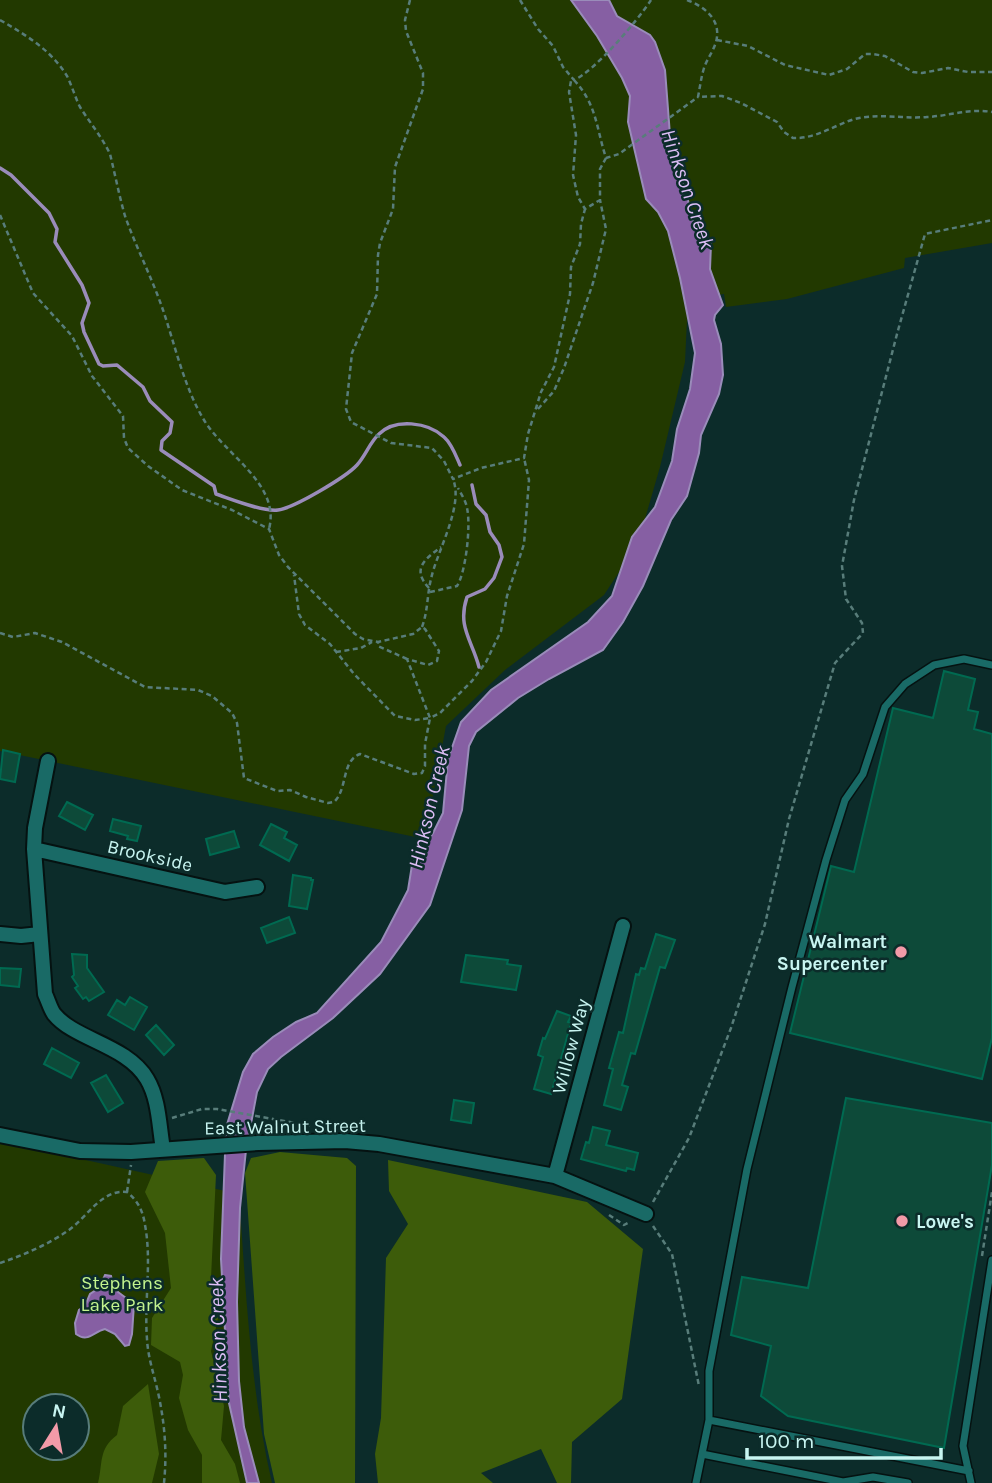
<svg xmlns="http://www.w3.org/2000/svg" width="992" height="1483" font-family="Karla,sans-serif">
<style>
.green{fill:#223900;fill-rule:evenodd}
.forest{fill:#3d5c0a}
.water{fill:#865fa3;stroke:#9a8cba;stroke-width:2}
.lines{fill:none;stroke-linecap:round;stroke-linejoin:round}
.stream{stroke:#9a8cba;stroke-width:3.5}
.building{fill:#0d4a39;stroke:#006a51;stroke-width:2}
.lane-casing{stroke:#051211;stroke-width:10}
.street-casing{stroke:#051211;stroke-width:18}
.path{stroke:#587d7a;stroke-width:2.5;stroke-dasharray:5 3.5;stroke-linecap:butt}
.lane{stroke:#196a66;stroke-width:7}
.street{stroke:#196a66;stroke-width:14}
.poi-dot{fill:#f39aa8;stroke:#0c2c2a;stroke-width:2.5}
.labels{text-anchor:middle;stroke-width:5;stroke-linejoin:round;paint-order:stroke}
.street-label{font-size:19px;fill:#c8f5f1;stroke:#0c2c2a}
.poi-label{font-size:19px;font-weight:bold;fill:#c8f5f1;stroke:#0c2c2a;text-anchor:end}
.park-label{font-size:19px;fill:#c3f48e;stroke:#0c2c2a}
.water-label{font-size:21px;font-style:italic;fill:#dcbdf5;stroke:#0c2c2a}
</style>
<rect width="100%" height="100%" fill="#0c2c2a"/>
<!-- green -->
<path class="green" d="M0,0H992V243L905,258L904,268L787,299L726,307L724,294L688,299L685,362L660,467L638,543L604,595L505,670L446,726L425,839L0,751Z
M0,1141L239,1194C246,1291 250,1388 272,1483H0ZM35,1406H77V1448H35Z"/>
<!-- forest -->
<path class="forest" d="M280,1152L347,1158L356,1166L355,1483H275L264,1434L245,1173L251,1158Z
M204,1158L216,1175L211,1278L218,1318L211,1351L224,1406L221,1440L235,1464L240,1483H202V1455L188,1430L179,1398L183,1375L180,1362L151,1345L152,1318L171,1288L165,1233L145,1192L158,1161Z
M388,1160L587,1202L643,1249L622,1399L572,1442L571,1483H557L541,1449L481,1473L493,1483H378L375,1454L381,1418L386,1258L408,1224L389,1191Z
M148,1384L159,1454L152,1483H98C103,1464 98,1449 117,1435L123,1406Z"/>
<!-- water -->
<path class="water" d="M571,0H609L617,16L650,35L655,42L665,70L672,161L685,188L693,221L705,233L711,244L710,269L723,305L715,315L714,320L721,344L723,375L719,394L701,435L699,453L687,496L671,520L643,586L623,622L603,650L549,679L518,698L476,732L469,746L462,810L430,905L380,974L333,1018L281,1057L268,1069L257,1092L246,1150L240,1208L237,1302L239,1381L244,1427L259,1483H247L229,1403L221,1259L226,1128L243,1072L253,1054L273,1037L296,1022L317,1013L381,942L408,890L412,865L433,833L443,813L448,759L461,722L491,690L588,622L612,596L632,537L655,507L672,461L677,429L690,389L695,353L680,278L668,231L658,212L646,199L628,122L630,96L622,78L597,36Z
M105,1275L111,1276L114,1289L134,1304L132,1334L129,1345L125,1346L115,1334L105,1329C93,1332 88,1343 76,1334L75,1323L79,1310L85,1306L90,1294L99,1288Z"/>
<g class="lines">
<!-- stream -->
<path class="stream" d="M0,168L11,175L49,213L57,229L55,242L82,285L89,303L82,323L84,332L99,364L103,366L117,365L143,387L150,401L172,422L170,433L162,441L161,450L214,486L216,494C231,499 263,512 278,510C294,508 346,477 357,465C366,455 370,442 379,434C395,418 428,422 444,437C452,444 456,456 460,465
M472,485L476,504L486,515L490,532L499,545L502,557L494,578L485,589L467,597C457,627 472,640 479,667"/>
</g>
<!-- building -->
<path class="building" d="M944,671L975,679L968,710L978,712L974,729L992,734V1038L982,1079L790,1033L831,866L854,872L893,708L933,718Z
M3,750L20,754L15,782L0,779Z
M67,802L93,815L85,830L59,816Z
M113,819L141,826L137,841L127,839L128,836L110,831Z
M271,824L287,832L284,838L297,845L289,861L260,845Z
M234,831L239,847L210,855L206,839Z
M293,875L311,878V880H313L307,909L289,906Z
M289,917L295,933L267,943L261,928Z
M656,934L675,940L665,968L660,967L635,1054L631,1053L622,1085L628,1087L621,1110L604,1105L613,1069L609,1068L619,1032L623,1033L636,974L639,975L641,968L645,969Z
M72,954L87,955V968L104,992L89,1001L86,997L83,999L75,988L78,986L72,977L74,975Z
M466,955L508,960L507,964L521,966L516,990L461,982Z
M0,968L21,969L19,987L0,985Z
M130,997L147,1007L134,1030L108,1015L117,1000L125,1005Z
M557,1011L571,1016L568,1022L571,1023L551,1094L534,1089L543,1057L538,1055L543,1038L545,1039Z
M156,1025L174,1045L164,1055L146,1035Z
M52,1048L79,1063L71,1078L44,1064Z
M106,1075L123,1103L108,1112L91,1083Z
M846,1098L992,1123V1165L944,1448L788,1416L761,1396L771,1346L731,1335L742,1277L808,1288Z
M454,1100L474,1103L471,1123L451,1120Z
M593,1127L610,1131L606,1145L638,1153L634,1170L627,1168L626,1171L581,1159L586,1142L589,1143Z"/>
<g class="lines">
<!-- lane casing -->
<g class="lane-casing">
<path id="lane" d="M709,1420L969,1471
M702,1454L843,1482L873,1477L908,1483
M696,1483L709,1420V1371L747,1169L792,987L826,860L845,800L863,774L885,707L905,684L934,665L964,659L992,665
M971,1483L963,1446L992,1260"/>
</g>
<!-- street casing -->
<g class="street-casing">
<path id="street" d="M48,761L35,828L34,849L45,994C48,1000 50,1008 54,1014C75,1040 127,1045 147,1079C159,1099 159,1126 163,1149
M34,849L225,892L257,887
M0,934L21,936L40,934
M0,1135L80,1151L131,1152L258,1143L345,1141L379,1144L555,1176L646,1214
M555,1176L623,926"/>
</g>
<!-- path -->
<path class="path" d="M410,0L405,20L406,31L423,73V89L395,167L393,209L380,243L378,255L377,294L352,353L346,409L351,422L391,443L432,448L444,461L453,479L481,468L524,458L528,434L541,392L554,367L570,294L571,267L580,244L581,224L585,209
M520,0L538,29L553,46L563,67L574,80C595,71 638,20 651,0
M687,0C705,7 722,20 716,42C713,52 707,59 704,68C701,78 700,87 698,97L722,96L741,103L777,122L784,132L793,138C816,139 834,125 855,119C878,113 903,119 927,117C949,116 969,108 992,112
M0,20C26,35 51,50 67,76C72,86 75,97 80,107C90,123 102,137 110,154C115,174 119,195 125,216C136,247 152,278 163,310C175,345 184,387 204,420C224,454 281,484 269,529
M717,40L748,46L785,65L829,75L847,69L865,54H872L885,56L913,72L922,73L948,68L968,72H992
M606,158L600,169V200L585,209L578,197L573,175L576,135L569,92L571,81L574,80C597,105 596,127 606,158L619,154L698,97
M0,215L33,293L72,336L92,376L123,416L124,438L128,448L148,466L182,490L232,510L269,529L279,555L288,567L355,634L363,639L378,642
M538,409L554,391L564,368L593,283L606,229L600,200
M429,588C411,569 425,559 441,547
M430,592L457,586C466,572 471,525 467,508C466,501 461,494 458,488
M422,627C428,611 427,595 431,579C437,551 464,506 453,479
M0,633L13,637L35,633L62,642L145,687L198,690L212,696L232,713L237,723L244,778L277,791L290,790L306,797L328,803L334,802C348,789 341,761 360,754L414,774L422,773L425,766V744L430,718L415,720L395,716L354,674L330,644L305,625L299,614L294,575
M336,652L361,648L372,642
M407,659L378,646V642L413,634L422,627L425,629L439,651L437,661L428,665L407,659L430,718L440,713L472,681L486,662L501,631L507,596L524,544L529,480L524,458
M172,1118L202,1109H217L312,1126
M127,1192L131,1165
M653,1202L689,1138L731,1028L765,924L789,819L835,663L863,633L862,623L846,599L842,566L854,500L897,334L925,234L992,220
M609,1215L624,1225L630,1222
M653,1226L672,1254L699,1386
M982,1256L992,1192
M0,1263C24,1255 49,1244 69,1230C88,1216 102,1189 127,1192C138,1201 143,1211 145,1225C152,1262 144,1301 147,1339C148,1359 155,1377 159,1397C165,1426 167,1454 164,1483"/>
<!-- lane -->
<use href="#lane" class="lane"/>
<!-- street -->
<use href="#street" class="street"/>
</g>
<!-- markers -->
<g class="poi-dot">
<circle cx="901" cy="952" r="7"/>
<circle cx="902" cy="1221" r="7"/>
</g>
<g class="labels">
<!-- street labels -->
<g class="street-label">
<text transform="translate(150 855) rotate(13)" y="7">Brookside</text>
<text transform="translate(570 1046) rotate(-75)" y="7">Willow Way</text>
<text transform="translate(285 1126) rotate(-1)" y="7">East Walnut Street</text>
</g>
<!-- poi labels -->
<g class="poi-label">
<text x="887" y="948">Walmart<tspan x="887" dy="22">Supercenter</tspan></text>
<text x="916" y="1228" text-anchor="start">Lowe's</text>
</g>
<!-- park labels -->
<g class="park-label">
<text x="122" y="1289">Stephens<tspan x="122" dy="22">Lake Park</tspan></text>
</g>
<!-- water labels -->
<g class="water-label">
<text transform="translate(688 189) rotate(71)" y="7">Hinkson Creek</text>
<text transform="translate(429 807) rotate(-77)" y="7">Hinkson Creek</text>
<text transform="translate(218 1340) rotate(-92)" y="7">Hinkson Creek</text>
</g>
</g>
<!-- north arrow -->
<g transform="translate(56 1427) rotate(11)"><circle r="33" fill="#0c2c2a" stroke="#577c7a" stroke-width="2"/>
<path d="M0-5L12 26L0 18L-12 26Z" fill="#f39aa8"/>
<text y="-10" font-size="19" font-weight="bold" text-anchor="middle" fill="#c8f5f1">N</text>
</g>
<!-- scale -->
<path d="M747 1448v10h194v-10" fill="none" stroke="#c8f5f1" stroke-width="3.5"/>
<text x="758" y="1448" font-size="21" fill="#c8f5f1" stroke="#0c2c2a" stroke-width="5" paint-order="stroke">100 m</text>
</svg>
